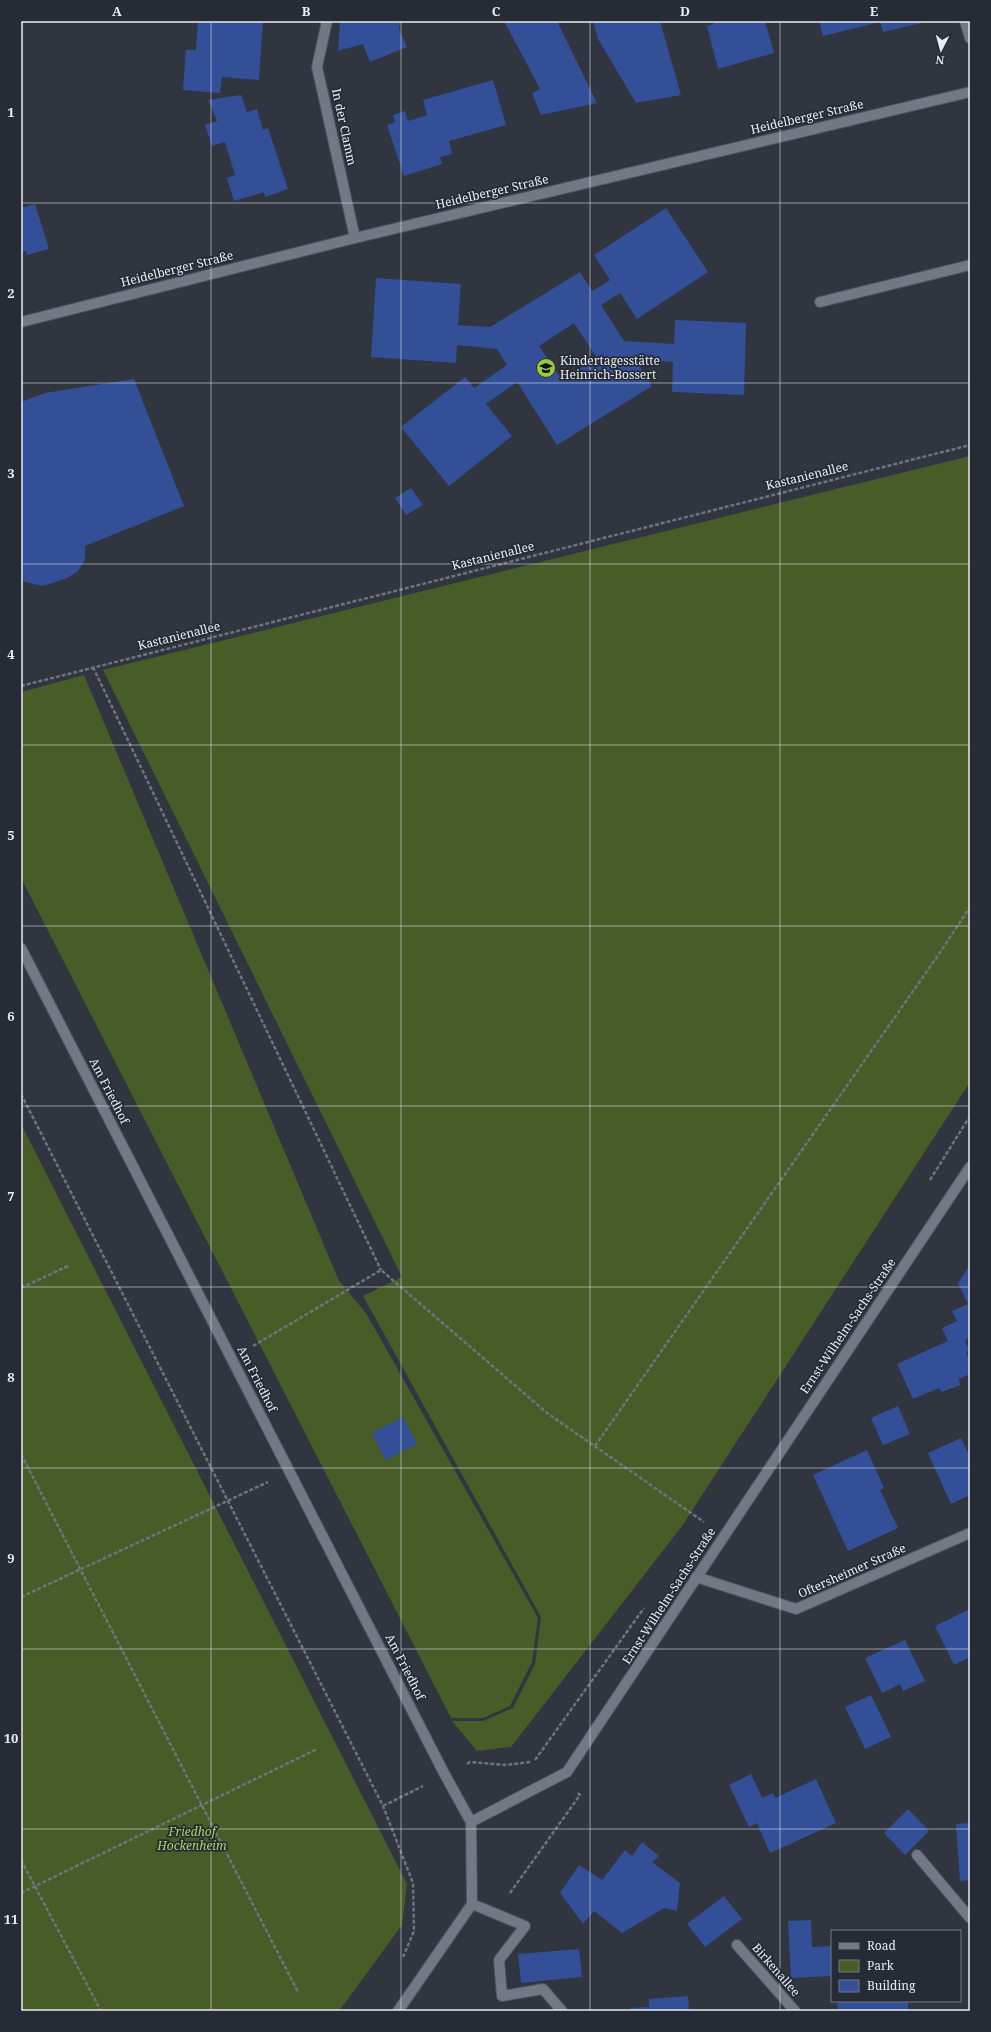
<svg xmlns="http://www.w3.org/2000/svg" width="991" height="2032" font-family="'Noto Serif',serif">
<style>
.green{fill:#485c28}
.building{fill:#324f98;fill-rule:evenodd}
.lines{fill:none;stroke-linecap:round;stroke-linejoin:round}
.lane-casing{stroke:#4e535c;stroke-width:12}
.street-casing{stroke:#4e535c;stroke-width:12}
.path{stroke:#6f737d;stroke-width:2.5;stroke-dasharray:4 2;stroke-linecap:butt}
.lane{stroke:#727884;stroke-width:10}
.street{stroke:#727884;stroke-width:10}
.grid{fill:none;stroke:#e8ebf2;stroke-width:1;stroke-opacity:0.55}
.labels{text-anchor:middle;stroke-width:3.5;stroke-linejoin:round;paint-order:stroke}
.street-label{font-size:12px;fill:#e8ebf2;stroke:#262b36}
.poi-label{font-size:12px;fill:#e8ebf2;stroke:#262b36;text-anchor:start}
.park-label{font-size:12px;font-style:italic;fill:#a8d561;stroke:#262b36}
.neatline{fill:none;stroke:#e8ebf2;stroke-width:1.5}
.grid-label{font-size:13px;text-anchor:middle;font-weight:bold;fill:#e8ebf2}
</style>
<rect width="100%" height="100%" fill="#303540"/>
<!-- green -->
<path class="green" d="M970,456V1082L682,1526L511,1747L477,1751L452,1721H483L513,1708L535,1664L541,1617L363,1296L402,1277L103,670Z
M84,675L339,1281L366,1313L538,1618L532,1662L510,1706L483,1718H451L21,878V692Z
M21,1124L407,1884L402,1925L339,2011H21Z"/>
<!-- building -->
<path class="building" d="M198,21H263L259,80L222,77L220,93L183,90L186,50H196Z
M340,21H400L399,29L407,47L370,62L363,44L338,51Z
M504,21H557L597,103L541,115L532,93L540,89Z
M593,21H660L681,95L636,103L598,39Z
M713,21H765L774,53L718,69L707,26L714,24Z
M819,21H925L926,22L883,32L880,22L823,36Z
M493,80L506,125L449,141L452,154L440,157L442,164L404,176L387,125L395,122L393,115L405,111L408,121L427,115L423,100Z
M241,95L247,112L257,109L263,130L268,128L288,189L265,197L264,192L234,201L227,178L235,175L225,142L212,146L205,125L217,121L208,100Z
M35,204L49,249L27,255L26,251L21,252V208Z
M666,208L708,272L637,319L620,293L601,305L624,341L674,344L675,320L746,323L744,395L672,392L673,362L635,359L652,386L557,445L517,382L486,404L512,436L449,486L401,427L465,377L474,388L507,365L497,349L457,345L456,363L371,357L376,278L461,284L458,325L490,327L580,272L592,291L610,280L594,255ZM574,323L597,358L562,380L539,346Z
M134,379L184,506L85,546V560L77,572L65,579L42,586L22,581L21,402L45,393Z
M411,488L423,505L406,515L395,498Z
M970,1265V1337L965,1340L969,1351L966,1352L970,1363V1374L959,1379L960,1385L942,1392L939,1388L913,1399L897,1364L948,1341L942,1328L957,1321L952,1311L968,1304L958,1283Z
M898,1406L910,1434L883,1445L871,1418Z
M403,1417L417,1444L385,1460L372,1433Z
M961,1438L970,1457V1495L951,1504L928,1453Z
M867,1450L884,1488L880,1490L898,1528L848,1551L813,1475Z
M970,1609V1657L954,1665L935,1626Z
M905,1640L925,1681L903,1691L900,1684L882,1693L865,1658Z
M871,1695L891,1737L865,1749L845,1707Z
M751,1774L762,1798L773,1793L775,1798L816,1779L836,1823L770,1853L757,1823L749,1827L729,1785Z
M908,1809L929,1831L905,1855L884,1833Z
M970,1823V1880L960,1881L956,1824Z
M642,1842L659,1856L652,1862L680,1883L677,1911L664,1908L622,1933L594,1911L583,1924L560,1893L579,1865L602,1880L625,1850L632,1856Z
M724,1896L742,1919L705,1947L687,1924Z
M811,1920L812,1947L832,1946V1976L791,1978L788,1921Z
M579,1949L582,1977L521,1983L518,1954Z
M688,1996L689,2011H631L630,2008L649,2007V1999Z
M837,2001H908V2011H838Z"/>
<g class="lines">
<!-- lane casing -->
<g class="lane-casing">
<path id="lane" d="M965,21L970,38
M820,302L970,265"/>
</g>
<!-- street casing -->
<g class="street-casing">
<path id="street" d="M327,21L317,67L355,238
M21,322L355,238L970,92
M21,948L445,1775L471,1822L472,1904L398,2011
M696,1577L796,1609L970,1533
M471,1822L567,1772L970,1167
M917,1855L970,1918
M472,1904L525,1926L499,1960L502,1996L543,1989L562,2011
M737,1945L795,2011"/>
</g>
<!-- path -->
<path class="path" d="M93,667L381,1270
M21,686L970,445
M21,1094L383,1806L413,1883L414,1931L403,1957
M930,1180L970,1116
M21,1288L68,1266
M253,1346L381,1270L547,1413L704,1522
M595,1446L939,954L970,907
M21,1454L298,1992
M21,1597L268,1482
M535,1760L644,1608
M467,1764L470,1762L505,1765L531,1762
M383,1806L423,1786
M21,1860L101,2011
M21,1893L317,1749
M510,1893L580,1795L578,1793"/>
<!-- lane -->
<use href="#lane" class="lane"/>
<!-- street -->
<use href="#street" class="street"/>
</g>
<!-- grid -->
<path class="grid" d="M211,21V2011M401,21V2011M590,21V2011M780,21V2011M21,203H970M21,383H970M21,564H970M21,745H970M21,926H970M21,1106H970M21,1287H970M21,1468H970M21,1649H970M21,1829H970"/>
<!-- icons -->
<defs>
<g id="school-disc" transform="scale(1)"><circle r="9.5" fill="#98cb37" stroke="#262b36"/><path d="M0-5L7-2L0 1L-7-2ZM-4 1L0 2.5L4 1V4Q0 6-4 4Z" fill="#111"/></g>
</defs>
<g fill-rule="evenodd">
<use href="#school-disc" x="546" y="368"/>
</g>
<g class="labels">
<!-- street labels -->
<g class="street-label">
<text transform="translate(807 117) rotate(-13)" y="4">Heidelberger Straße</text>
<text transform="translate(344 127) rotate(78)" y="4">In der Clamm</text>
<text transform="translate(492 192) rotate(-13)" y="4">Heidelberger Straße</text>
<text transform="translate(177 269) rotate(-14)" y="4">Heidelberger Straße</text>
<text transform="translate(807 476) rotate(-14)" y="4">Kastanienallee</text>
<text transform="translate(493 556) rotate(-14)" y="4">Kastanienallee</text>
<text transform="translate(179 636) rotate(-14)" y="4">Kastanienallee</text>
<text transform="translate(109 1091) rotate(63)" y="4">Am Friedhof</text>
<text transform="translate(848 1326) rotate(-56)" y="4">Ernst-Wilhelm-Sachs-Straße</text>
<text transform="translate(257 1379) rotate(63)" y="4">Am Friedhof</text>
<text transform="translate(852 1571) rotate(-24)" y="4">Oftersheimer Straße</text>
<text transform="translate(669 1596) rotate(-57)" y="4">Ernst-Wilhelm-Sachs-Straße</text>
<text transform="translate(405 1667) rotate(63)" y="4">Am Friedhof</text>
<text transform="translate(776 1970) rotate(49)" y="4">Birkenallee</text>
</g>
<!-- poi labels -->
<g class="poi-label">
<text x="560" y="365">Kindertagesstätte<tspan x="560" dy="14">Heinrich-Bossert</tspan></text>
</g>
<!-- park labels -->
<g class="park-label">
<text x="192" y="1836">Friedhof<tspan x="192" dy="14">Hockenheim</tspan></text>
</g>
</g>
<!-- border -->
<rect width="991" height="2032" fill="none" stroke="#262b36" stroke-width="44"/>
<!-- legend -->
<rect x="831" y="1930" width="130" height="72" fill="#262b36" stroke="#747881"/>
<rect x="839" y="1943" width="20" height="6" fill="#727884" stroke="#747881"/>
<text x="867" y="1950" font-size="12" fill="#e8ebf2">Road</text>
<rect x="839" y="1960" width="20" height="12" fill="#485c28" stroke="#747881"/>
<text x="867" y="1970" font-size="12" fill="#e8ebf2">Park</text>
<rect x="839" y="1980" width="20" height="12" fill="#324f98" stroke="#747881"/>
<text x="867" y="1990" font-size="12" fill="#e8ebf2">Building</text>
<!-- north arrow -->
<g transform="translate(941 50) rotate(186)" stroke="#262b36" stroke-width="3" paint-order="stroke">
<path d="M0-3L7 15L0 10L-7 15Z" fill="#e8ebf2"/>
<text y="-6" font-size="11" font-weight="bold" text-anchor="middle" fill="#e8ebf2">N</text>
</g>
<rect x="22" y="22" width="947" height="1988" class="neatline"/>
<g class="grid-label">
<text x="117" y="16">A</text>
<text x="306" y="16">B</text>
<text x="496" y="16">C</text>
<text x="685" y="16">D</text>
<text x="874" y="16">E</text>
<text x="11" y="117">1</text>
<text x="11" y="298">2</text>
<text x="11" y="478">3</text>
<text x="11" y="659">4</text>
<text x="11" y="840">5</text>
<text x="11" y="1021">6</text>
<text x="11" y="1201">7</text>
<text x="11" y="1382">8</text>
<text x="11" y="1563">9</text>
<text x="11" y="1743">10</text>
<text x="11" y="1924">11</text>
</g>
</svg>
